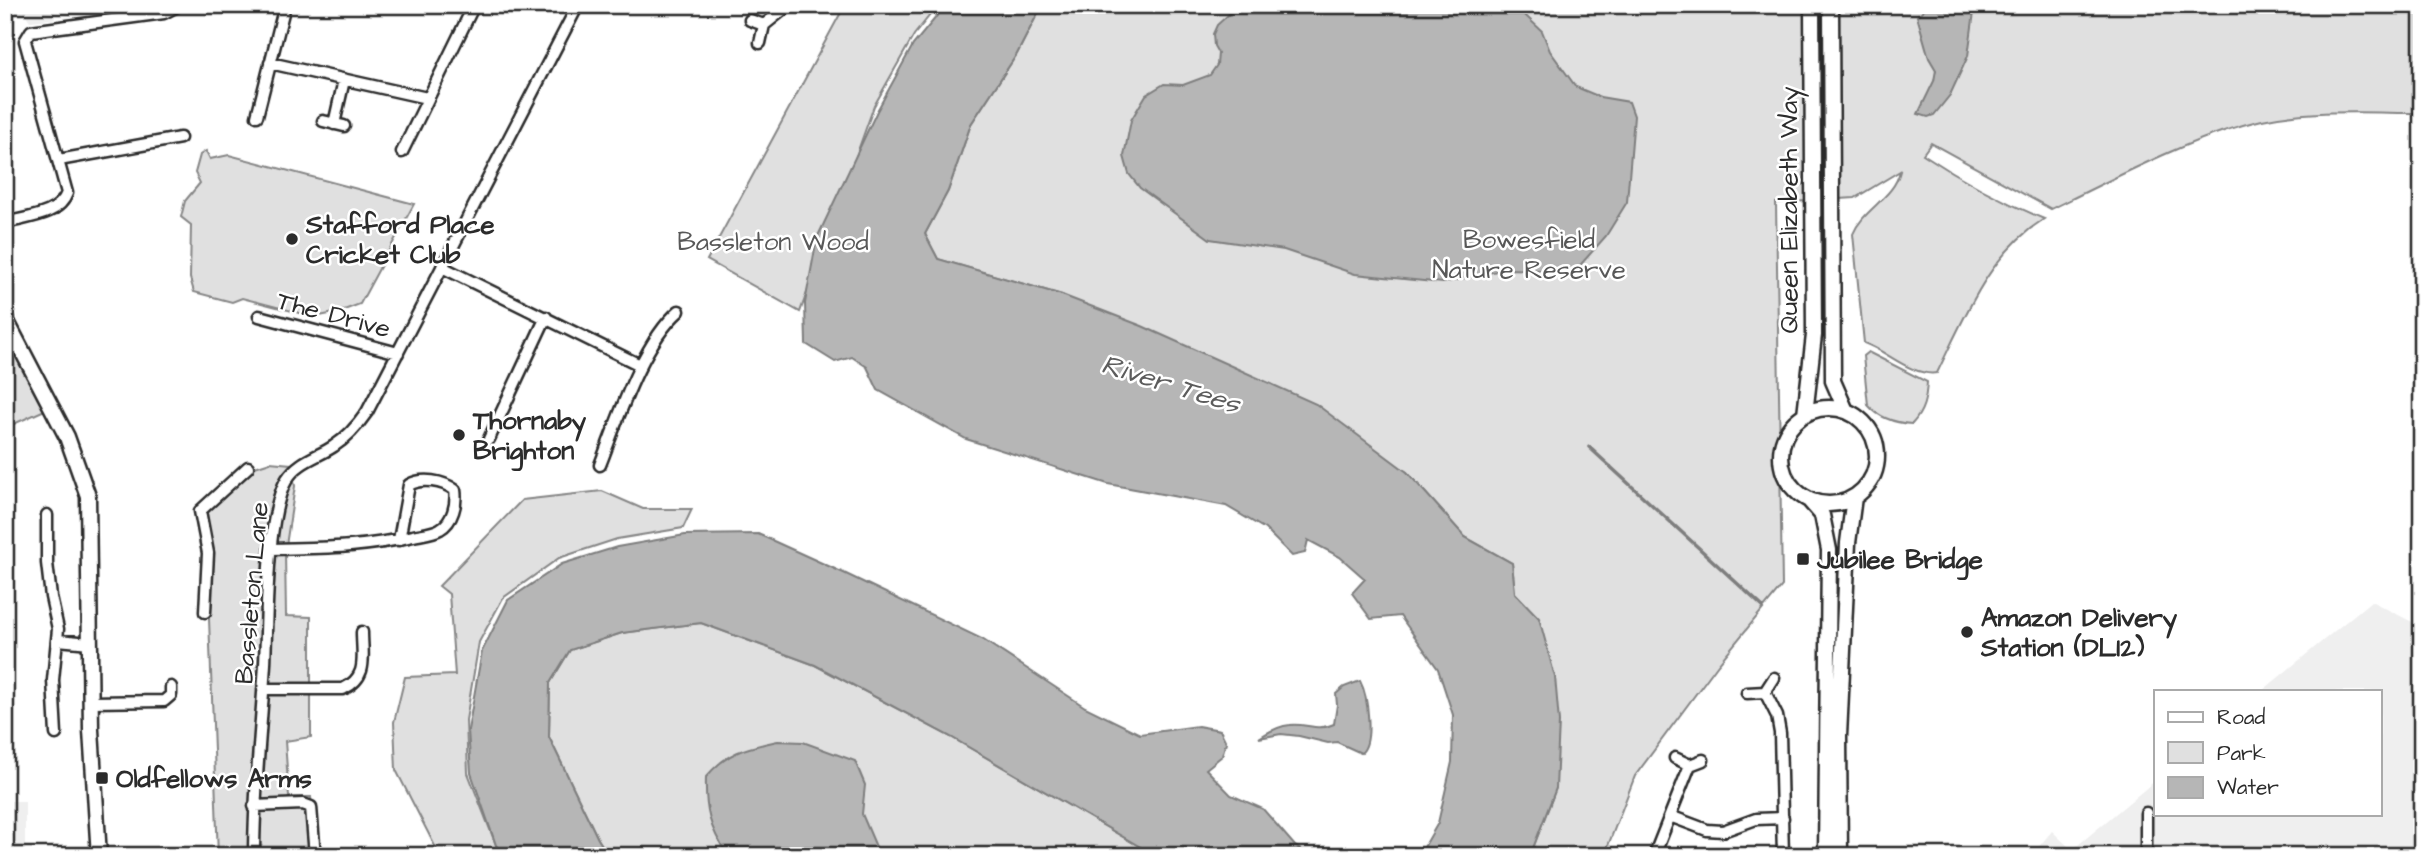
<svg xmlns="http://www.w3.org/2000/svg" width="2427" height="861" font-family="'Architects Daughter',sans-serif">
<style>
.built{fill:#efefef}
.green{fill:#e0e0e0;stroke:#868686;stroke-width:2}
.water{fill:#b6b6b6;stroke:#7e7e7e;stroke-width:2}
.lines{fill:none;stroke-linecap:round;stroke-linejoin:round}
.stream{stroke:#7e7e7e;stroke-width:3.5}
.street-casing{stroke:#2b2b2b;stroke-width:15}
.secondary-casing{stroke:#2b2b2b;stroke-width:19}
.street{stroke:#fff;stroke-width:10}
.secondary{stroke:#fff;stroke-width:14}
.poi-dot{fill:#2b2b2b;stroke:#fff;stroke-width:2.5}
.labels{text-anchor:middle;stroke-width:5;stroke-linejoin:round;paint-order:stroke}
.street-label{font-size:26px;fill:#2b2b2b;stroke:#fff}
.poi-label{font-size:26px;font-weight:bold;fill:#2b2b2b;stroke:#fff;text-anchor:start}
.park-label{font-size:26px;fill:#585858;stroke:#fff}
.water-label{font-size:28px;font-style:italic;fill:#5c5c5c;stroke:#fff}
</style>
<rect width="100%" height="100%" fill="#fff"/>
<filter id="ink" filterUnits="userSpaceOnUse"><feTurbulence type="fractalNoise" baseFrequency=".0143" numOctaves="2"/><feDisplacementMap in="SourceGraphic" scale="14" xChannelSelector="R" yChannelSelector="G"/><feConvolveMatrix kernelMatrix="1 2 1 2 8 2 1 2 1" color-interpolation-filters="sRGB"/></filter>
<g filter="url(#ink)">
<!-- built -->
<path class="built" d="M5,5H53L55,19L30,21L24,12L11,16L14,30L5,33Z
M2371,601L2422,627V856H2031L2052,831L2072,850L2156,780V814H2380V691H2262Z
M5,801H25V856H5Z"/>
<!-- green -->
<path class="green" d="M845,5H938L914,35L874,106L800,312L707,260Z
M1042,5H2422V113C2369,113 2314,109 2262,120C2193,136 2115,178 2051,209L1931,143L1923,154C1962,180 2001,201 2044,219C1989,254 1965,316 1937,373C1912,377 1887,351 1864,343L1853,234C1863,209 1894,198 1900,171L1855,198L1776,203L1782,586L1718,664L1635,776L1604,856H1530L1556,788L1528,607L1515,593L1512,563L1465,537L1407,472L1062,295L938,259L925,234L948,191L971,124L1017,54Z
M206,151L210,159L229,155L414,204L360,304L339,312L315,317L242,298L232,302L194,292L190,278L191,225L181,217L185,201L200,183L195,173L200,155Z
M5,331L47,409L5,428Z
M1868,352L1927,382C1926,399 1924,411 1912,424C1895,423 1879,418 1868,405L1863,356Z
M270,462L291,464L295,486L285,552L286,616L311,617V737L285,741L289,797H311L316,856H218L205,513L255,467Z
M602,491L643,509H692L683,528L617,539L559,558L503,598L479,642L466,720L468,773L496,845L503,856H440L396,770L394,722L405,677L455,675L449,594L439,586L522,500Z
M701,623L815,665L951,737L1156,856H609L598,839L549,737L550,683L570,650L622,633Z"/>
<!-- water -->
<path class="water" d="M946,5H1042L1017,54L971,124L948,191L925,234L938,259L1062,295L1142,326L1316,404L1407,472L1465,537L1512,563L1515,593L1539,618L1555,677L1559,722L1556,788L1530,856H1419L1438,823L1452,762L1453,715L1438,669L1400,616L1371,619L1352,593L1365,579L1340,557L1308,540L1305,553L1292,556L1265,529L1226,506L1108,484L966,439L878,390L867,367L852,357L835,362L806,344L805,303L817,238L877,111L913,45Z
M1239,5H1514L1542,31L1550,51L1576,87L1600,97L1629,102L1634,116L1627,202L1606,236L1575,271L1506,269L1443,283L1355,274L1284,250L1210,239L1140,188L1129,174L1124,156L1131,120L1146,95L1164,84L1183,85L1210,75L1217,65L1218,53L1214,46L1213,34L1217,25Z
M1928,5H1975L1968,56L1950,95L1934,115L1928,117L1918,114L1934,81L1936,70L1929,58L1917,16Z
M758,534L846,574L982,639L1085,707L1140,734L1198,726L1220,730L1226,742L1222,756L1206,769L1231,795L1263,809L1295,846L1311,856H1156L951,737L815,665L701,623L622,633L570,650L550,683L549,737L598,839L609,856H503L496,845L471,773L468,730L482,651L508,600L562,564L617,547L685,535Z
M1360,681C1368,696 1374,743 1361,753L1337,742L1328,743L1299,736L1281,734L1259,738C1268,732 1278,726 1290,725C1307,723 1317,732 1334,724L1337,705L1336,694L1344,687Z
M778,741L803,742L855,761L865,785L862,814L880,856H728C709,827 705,810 706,777C728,751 746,748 778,741Z"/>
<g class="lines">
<!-- stream -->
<path class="stream" d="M1589,447L1763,607"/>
<!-- street casing -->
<g class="street-casing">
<path id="street" d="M750,20L764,25
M760,43L764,25L789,5
M270,63L427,98
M257,116L285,5
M323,121L344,126
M334,124L344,80
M402,152L474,5
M59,160L180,138
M5,223C26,217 59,216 67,193L25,41L31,31L164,13L179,5
M442,267L640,365
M259,316L398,353
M489,439L546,317
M600,465C618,419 642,343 679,311
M47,515V563L51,597L58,629L53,680L56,734
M271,549C320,548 366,548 413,536C422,534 433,533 440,529C453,522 457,503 455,490C443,481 422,477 409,485L399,540
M205,612L208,553L200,511L248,467
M58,640L90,643
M263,689H343C369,677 362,657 362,632
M1765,692L1777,716L1780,733L1783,856
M1747,693L1765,692L1774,678
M91,702L164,701L171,695V687
M1675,758L1690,765
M254,806L303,804L311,807L315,856
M1670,816L1707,830L1723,831L1756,819L1783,818
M254,856C254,791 261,728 265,664C267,620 266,513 287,479C298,461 318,457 334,446C348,437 358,425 367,412L578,5
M1654,856L1690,765L1703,760
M2146,856V813"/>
</g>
<!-- secondary casing -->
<g class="secondary-casing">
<path id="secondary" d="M1831,5L1833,381L1846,411
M5,318L67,437L88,496L91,730L99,856
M1781 456a48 48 0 1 1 96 0a48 48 0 1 1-96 0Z
M1805,414L1814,335L1812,5
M1808,499L1822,515L1829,550L1826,856
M1840,856L1839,736L1848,543L1854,497"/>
</g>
<!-- street -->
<use href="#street" class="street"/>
<!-- secondary -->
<use href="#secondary" class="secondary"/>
</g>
</g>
<!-- markers -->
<g class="poi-dot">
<circle cx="292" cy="239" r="7"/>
<circle cx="459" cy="435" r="7"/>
<rect x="1796" y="552" width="14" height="14" rx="3.5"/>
<circle cx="1967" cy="632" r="7"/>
<rect x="95" y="771" width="14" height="14" rx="3.5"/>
</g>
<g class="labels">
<!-- street labels -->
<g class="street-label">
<text transform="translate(1788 210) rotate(-90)" y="9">Queen Elizabeth Way</text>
<text transform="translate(334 314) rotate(15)" y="9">The Drive</text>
<text transform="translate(251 593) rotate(-85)" y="9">Bassleton Lane</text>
</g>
<!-- poi labels -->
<g class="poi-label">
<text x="306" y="233">Stafford Place<tspan x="306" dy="30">Cricket Club</tspan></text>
<text x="473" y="429">Thornaby<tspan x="473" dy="30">Brighton</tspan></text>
<text x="1817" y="568">Jubilee Bridge</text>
<text x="1981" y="626">Amazon Delivery<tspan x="1981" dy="30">Station (DLI2)</tspan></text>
<text x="116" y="787">Oldfellows Arms</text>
</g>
<!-- park labels -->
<g class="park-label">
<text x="1529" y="248">Bowesfield<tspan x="1529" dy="30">Nature Reserve</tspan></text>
<text x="773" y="250">Bassleton Wood</text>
</g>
<!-- water labels -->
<g class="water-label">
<text transform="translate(1171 383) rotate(17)" y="10">River Tees</text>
</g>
</g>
<!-- margin -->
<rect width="2427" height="861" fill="none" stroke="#fff" stroke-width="28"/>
<rect x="14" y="14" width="2399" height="833" fill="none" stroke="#2b2b2b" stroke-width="2.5" filter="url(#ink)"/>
<!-- legend -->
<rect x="2154" y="690" width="228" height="126" fill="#ffffff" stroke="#aaaaaa" stroke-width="2"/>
<rect x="2168" y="712" width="35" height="10" fill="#ffffff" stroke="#aaaaaa" stroke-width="2"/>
<text x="2217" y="724" font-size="21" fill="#2b2b2b">Road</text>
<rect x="2168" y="742" width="35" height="21" fill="#e0e0e0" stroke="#aaaaaa" stroke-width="2"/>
<text x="2217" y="760" font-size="21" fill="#2b2b2b">Park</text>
<rect x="2168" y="777" width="35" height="21" fill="#b6b6b6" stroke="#aaaaaa" stroke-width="2"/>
<text x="2217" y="794" font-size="21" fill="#2b2b2b">Water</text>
</svg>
